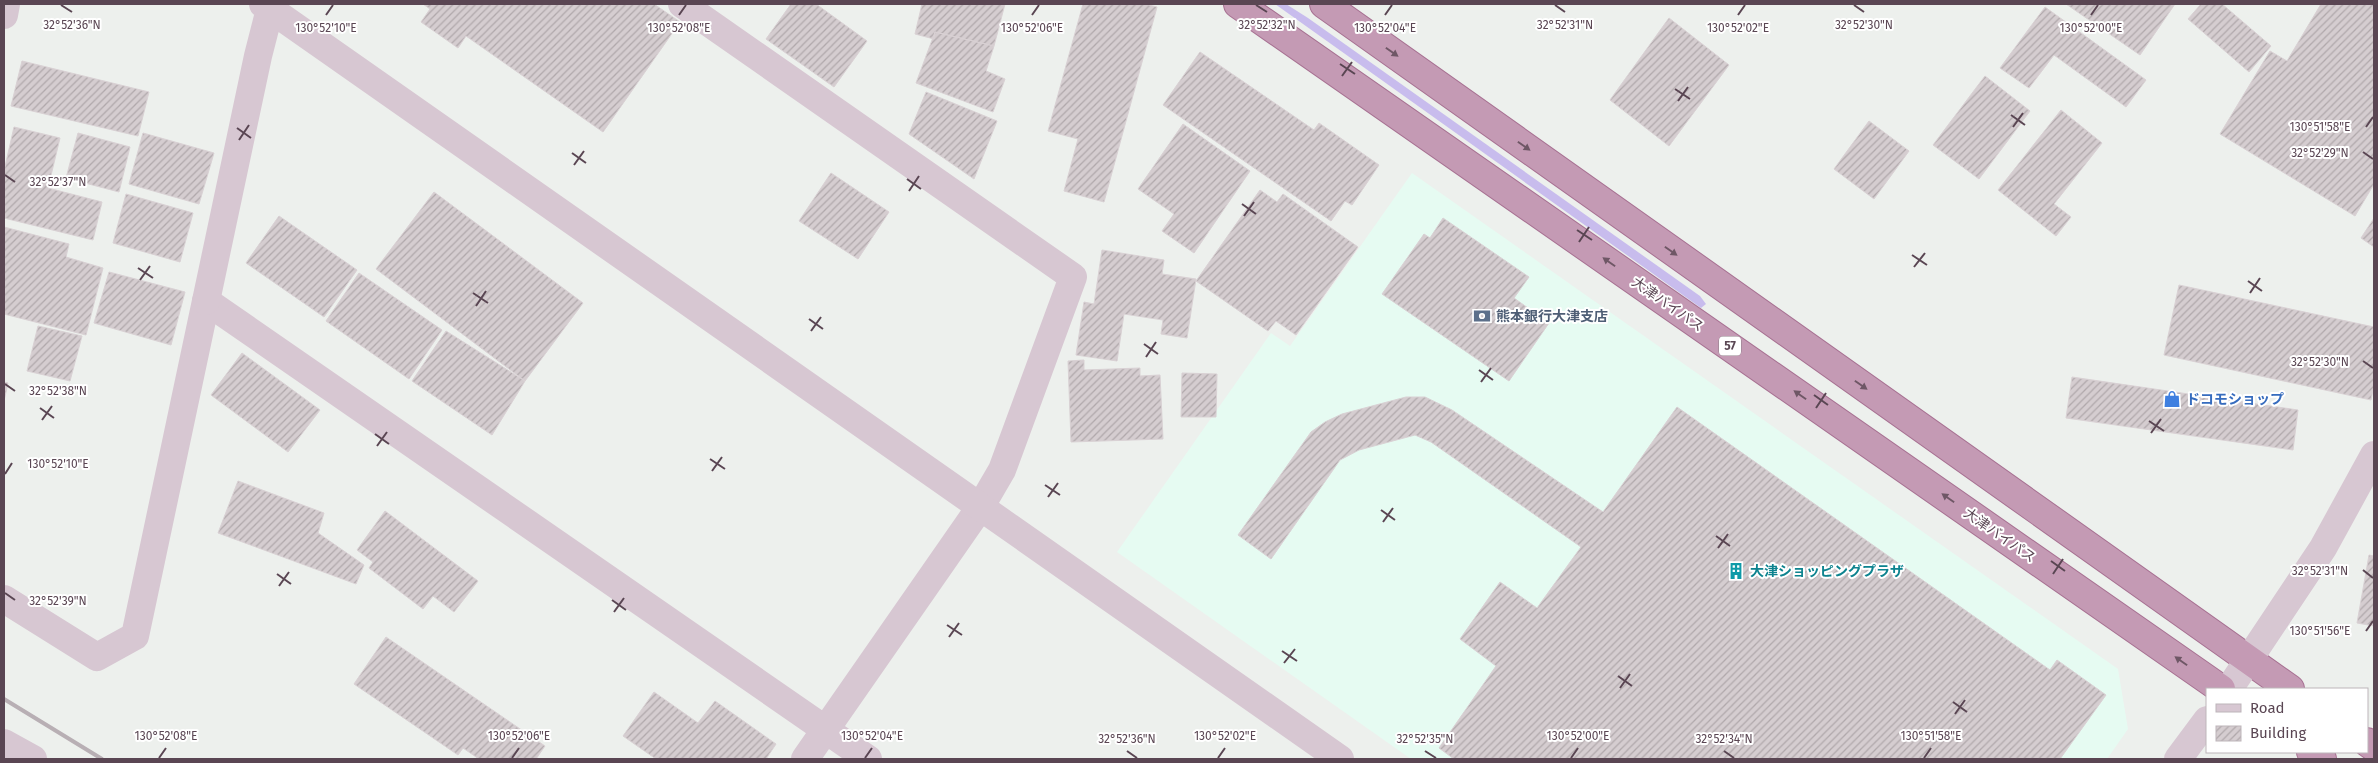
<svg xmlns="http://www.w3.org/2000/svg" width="2378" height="763" font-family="'Fira Sans','Noto Sans JP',sans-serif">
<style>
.commercial{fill:#e6fbf2}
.grass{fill:#c8bced}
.building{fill:url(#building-hatch);stroke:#d9d1d4}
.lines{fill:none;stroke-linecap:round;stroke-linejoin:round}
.trunk-casing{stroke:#a77192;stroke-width:30}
.minor{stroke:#d7c7d2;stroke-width:28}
.tertiary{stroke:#d7c7d2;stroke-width:28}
.trunk{stroke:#c49ab4;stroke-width:28}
.rail{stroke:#b8afb4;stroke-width:4}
.oneway{fill:#6f5766}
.ticks{fill:none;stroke:#5a4653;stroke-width:2}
.labels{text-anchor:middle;stroke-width:4;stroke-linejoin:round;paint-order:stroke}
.shield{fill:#fff;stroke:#8c7e87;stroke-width:1}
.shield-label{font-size:12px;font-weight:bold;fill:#5a4653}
.street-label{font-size:14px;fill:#5a4653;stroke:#fff}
.service-label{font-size:14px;font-weight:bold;fill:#4e5e75;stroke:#fff;text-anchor:start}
.shop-label{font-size:14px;font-weight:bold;fill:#366cbe;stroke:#fff;text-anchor:start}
.culture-label{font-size:14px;font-weight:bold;fill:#0d838f;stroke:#fff;text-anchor:start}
.ticks-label{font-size:12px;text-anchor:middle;fill:#5a4653;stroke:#fff;stroke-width:4;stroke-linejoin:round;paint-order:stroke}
</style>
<defs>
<pattern id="building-hatch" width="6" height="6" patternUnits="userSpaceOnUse" patternTransform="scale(1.25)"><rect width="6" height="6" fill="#d5cdd0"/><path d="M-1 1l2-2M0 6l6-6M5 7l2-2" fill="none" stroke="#b0a8ab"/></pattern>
</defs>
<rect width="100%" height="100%" fill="#edf0ed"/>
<!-- commercial -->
<path class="commercial" d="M1412,173L2118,669L2128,729L2107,759H1411L1117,552L1271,333L1290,346Z"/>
<!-- grass -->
<path class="grass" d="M1275,4H1286L1308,18L1700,296L1706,304L1701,308Z"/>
<!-- building -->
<path class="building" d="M423,4H654L680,22L603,132L466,36L458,48L421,22L430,9Z
M791,4H816L867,41L834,87L766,39Z
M922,4H1005L994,46L935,32L934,39L915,34Z
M1083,4H1145L1157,7L1104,202L1064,191L1078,139L1048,131Z
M2066,4H2175L2140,55Z
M2201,4H2222L2271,46L2249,72L2188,19Z
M2321,4H2374V184L2355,216L2220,134L2270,51L2287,61Z
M2045,7L2146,80L2126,107L2054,55L2029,88L2000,68Z
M1669,18L1729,65L1669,146L1610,100Z
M935,32L994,46L986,71L1005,79L993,112L916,83Z
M1200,52L1314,130L1319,123L1379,165L1352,205L1345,201L1331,221L1163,105Z
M22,61L149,92L138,136L11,106Z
M1985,76L2030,111L1979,179L1933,145Z
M926,92L997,121L974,179L909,134Z
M2061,110L2102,143L2054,204L2071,217L2056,236L1998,190Z
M1869,121L1909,151L1874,199L1834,169Z
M1183,124L1250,171L1194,253L1162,231L1174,214L1138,189Z
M14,127L60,138L48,188L102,202L93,240L4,218V171Z
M78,133L130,147L119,192L66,178Z
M143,133L214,153L199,204L129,184Z
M831,173L889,212L858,259L799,221Z
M1260,190L1277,202L1283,194L1358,247L1296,335L1276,321L1268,331L1196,281Z
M434,192L583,303L525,381L376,269Z
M126,194L193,213L180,262L113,243Z
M279,216L357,270L324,317L246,263Z
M1443,218L1529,277L1514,298L1549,323L1509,381L1382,294L1424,234L1430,238Z
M2374,218V247L2361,238Z
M4,227L69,244L66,257L103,268L86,335L4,314Z
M1102,250L1164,260L1162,274L1196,279L1187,338L1161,334L1163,320L1124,314L1117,361L1076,355L1084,302L1094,304Z
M109,272L185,292L171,345L94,323Z
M359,273L442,330L409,379L326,321Z
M2179,285L2374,327V385L2371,400L2164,355Z
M38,326L82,336L70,381L27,371Z
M446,331L525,381L492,435L412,381Z
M242,353L320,410L288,452L211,395Z
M1084,360V370L1140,368V376L1160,375L1163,439L1071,442L1068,361Z
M1182,373L1217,374L1216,417H1181Z
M2072,377L2298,410L2293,450L2066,418Z
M4,382L8,383L4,401Z
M1406,397H1425L1452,410L1603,512L1677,407L2050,670L2057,660L2106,695L2060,759H1454L1439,748L1496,666L1460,639L1500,582L1537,608L1581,547L1431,442L1415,435L1359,450L1340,460L1271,559L1238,535L1311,432L1325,422L1342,414Z
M238,481L324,513L318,533L364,565L356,584L218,533Z
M385,511L478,581L454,612L433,596L423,609L369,568L373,562L357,550Z
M2369,555L2374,556V626L2357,623Z
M386,637L545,746L536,759H479L463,748L458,755L354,684Z
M654,692L698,723L715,701L776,744L766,759H656L623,736Z"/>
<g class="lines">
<!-- trunk casing -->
<g class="trunk-casing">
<path id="trunk" d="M1238,4L2221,689
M1324,4L2290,689
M2367,742L2374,747
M2311,752L2322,759"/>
</g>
<!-- minor -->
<path class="minor" d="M682,4L1073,277L1002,470L981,506L805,759
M4,599L97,657L135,636L206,301L868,759
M4,743L33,759"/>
<!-- tertiary -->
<path class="tertiary" d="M263,4L1340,759
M4,15L6,4
M206,301L258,56L270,9
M2229,689L2323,548L2374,455
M2178,759L2207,720"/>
<!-- trunk -->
<use href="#trunk" class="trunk"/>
<!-- rail -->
<path class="rail" d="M4,699L102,759"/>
</g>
<!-- one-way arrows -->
<defs><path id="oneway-solid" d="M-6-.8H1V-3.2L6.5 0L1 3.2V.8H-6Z" transform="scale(1.25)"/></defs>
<g class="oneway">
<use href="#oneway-solid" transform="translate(1392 52) rotate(35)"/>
<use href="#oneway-solid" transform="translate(1524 146) rotate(35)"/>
<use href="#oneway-solid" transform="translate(1671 251) rotate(35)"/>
<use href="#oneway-solid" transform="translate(1609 262) rotate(-145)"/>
<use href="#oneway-solid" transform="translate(1861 385) rotate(35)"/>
<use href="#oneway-solid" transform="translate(1800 395) rotate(-145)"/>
<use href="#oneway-solid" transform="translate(1948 498) rotate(-145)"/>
<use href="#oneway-solid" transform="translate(2181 661) rotate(-145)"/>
</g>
<!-- ticks -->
<path class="ticks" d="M61,5L72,12M1256,5L1267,12M1555,5L1565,12M1854,5L1864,12M326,15L333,5M679,15L686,5M1032,15L1039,5M1385,15L1392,5M1738,15L1745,5M2091,15L2098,5M1340,64L1355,74M1342,76L1352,62M1675,89L1690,99M1678,101L1688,87M2011,115L2025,125M2013,127L2023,113M2366,127L2373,117M237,128L251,138M239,140L249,125M2363,152L2373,159M572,153L586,163M574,165L584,151M5,175L15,182M907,179L921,189M909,191L919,176M1242,204L1256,214M1244,216L1254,202M1577,230L1592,240M1579,242L1589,227M1912,255L1927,265M1914,267L1925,253M138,268L153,278M140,280L150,266M2248,281L2262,291M473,293L488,303M2250,293L2260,278M476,306L486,291M809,319L823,329M811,331L821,317M1144,344L1158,354M1146,357L1156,342M2363,361L2373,368M1479,370L1493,380M1481,382L1491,368M5,384L15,391M1814,395L1828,405M40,408L54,418M1816,408L1826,393M42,420L52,406M2149,421L2164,431M2151,433L2161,419M375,434L389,444M377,446L387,432M710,459L725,469M712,471L722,457M5,474L12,463M1045,485L1060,495M1048,497L1058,483M1381,510L1395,520M1383,522L1393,508M1716,536L1730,546M1718,548L1728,534M2051,561L2065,571M2363,570L2373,578M277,574L291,584M2053,574L2063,559M279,586L289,572M5,593L15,600M612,600L626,610M614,612L624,598M947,625L962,635M2366,631L2373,621M949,637L959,623M1282,651L1297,661M1284,663L1295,649M1618,676L1632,686M1620,688L1630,674M1953,702L1967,712M1955,714L1965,700M1127,751L1137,758M1425,751L1436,758M1724,751L1734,758M159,758L166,748M512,758L519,748M865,758L872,748M1218,758L1225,748M1571,758L1578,748M1924,758L1931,748"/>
<!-- icons -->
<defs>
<g id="bank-bare" transform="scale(1.35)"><path d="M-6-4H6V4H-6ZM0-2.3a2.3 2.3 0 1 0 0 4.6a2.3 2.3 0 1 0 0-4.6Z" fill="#5c6f8a" stroke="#fff" stroke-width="2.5" paint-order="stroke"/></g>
<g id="shop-bare" transform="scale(1.35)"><path d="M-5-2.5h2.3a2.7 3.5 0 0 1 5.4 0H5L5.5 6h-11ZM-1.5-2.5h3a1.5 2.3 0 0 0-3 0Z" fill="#3f7fe0" stroke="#fff" stroke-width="2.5" paint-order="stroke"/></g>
<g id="building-bare" transform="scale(1.35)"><path d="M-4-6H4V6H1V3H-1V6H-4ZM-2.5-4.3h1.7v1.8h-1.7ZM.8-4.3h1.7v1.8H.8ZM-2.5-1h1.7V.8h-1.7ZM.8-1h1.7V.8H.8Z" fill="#0f9aa8" stroke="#fff" stroke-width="2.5" paint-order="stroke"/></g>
</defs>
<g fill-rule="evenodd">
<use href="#bank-bare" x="1482" y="316"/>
<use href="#shop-bare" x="2172" y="399"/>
<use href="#building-bare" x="1736" y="571"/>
</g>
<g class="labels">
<!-- shield labels -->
<rect class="shield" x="1719" y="336.5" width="22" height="19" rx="4"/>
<g class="shield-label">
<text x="1730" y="350">57</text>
</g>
<!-- street labels -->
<g class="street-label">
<text transform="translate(1668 304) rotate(35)" y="5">大津バイパス</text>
<text transform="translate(2000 535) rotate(35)" y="5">大津バイパス</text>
</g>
<!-- service labels -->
<g class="service-label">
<text x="1496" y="321">熊本銀行大津支店</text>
</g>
<!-- shop labels -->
<g class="shop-label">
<text x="2186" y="404">ドコモショップ</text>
</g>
<!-- culture labels -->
<g class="culture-label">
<text x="1750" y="576">大津ショッピングプラザ</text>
</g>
</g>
<g class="ticks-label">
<text x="72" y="29">32°52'36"N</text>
<text x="1267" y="29">32°52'32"N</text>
<text x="1565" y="29">32°52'31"N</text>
<text x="1864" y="29">32°52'30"N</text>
<text x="326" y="32">130°52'10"E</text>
<text x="679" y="32">130°52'08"E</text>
<text x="1032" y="32">130°52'06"E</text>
<text x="1385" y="32">130°52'04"E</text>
<text x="1738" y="32">130°52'02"E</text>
<text x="2091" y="32">130°52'00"E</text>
<text x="2320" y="131">130°51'58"E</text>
<text x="2320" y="157">32°52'29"N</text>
<text x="58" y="186">32°52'37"N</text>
<text x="2320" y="366">32°52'30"N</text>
<text x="58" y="395">32°52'38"N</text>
<text x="58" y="468">130°52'10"E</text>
<text x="2320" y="575">32°52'31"N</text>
<text x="58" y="605">32°52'39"N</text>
<text x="2320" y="635">130°51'56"E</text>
<text x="166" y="740">130°52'08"E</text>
<text x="519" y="740">130°52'06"E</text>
<text x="872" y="740">130°52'04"E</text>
<text x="1225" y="740">130°52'02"E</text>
<text x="1578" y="740">130°52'00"E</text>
<text x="1931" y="740">130°51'58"E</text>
<text x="1127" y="743">32°52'36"N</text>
<text x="1425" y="743">32°52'35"N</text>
<text x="1724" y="743">32°52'34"N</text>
</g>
<!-- border -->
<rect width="2378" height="763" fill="none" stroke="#5a4653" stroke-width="10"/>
<!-- legend -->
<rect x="2206" y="688" width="162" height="65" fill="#ffffff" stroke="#bdb5ba"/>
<rect x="2216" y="704" width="25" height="8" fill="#d7c7d2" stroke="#bdb5ba"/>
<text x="2250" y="713" font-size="15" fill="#5a4653">Road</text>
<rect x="2216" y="726" width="25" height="15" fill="url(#building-hatch)" stroke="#bdb5ba"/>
<text x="2250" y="738" font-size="15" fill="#5a4653">Building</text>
</svg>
